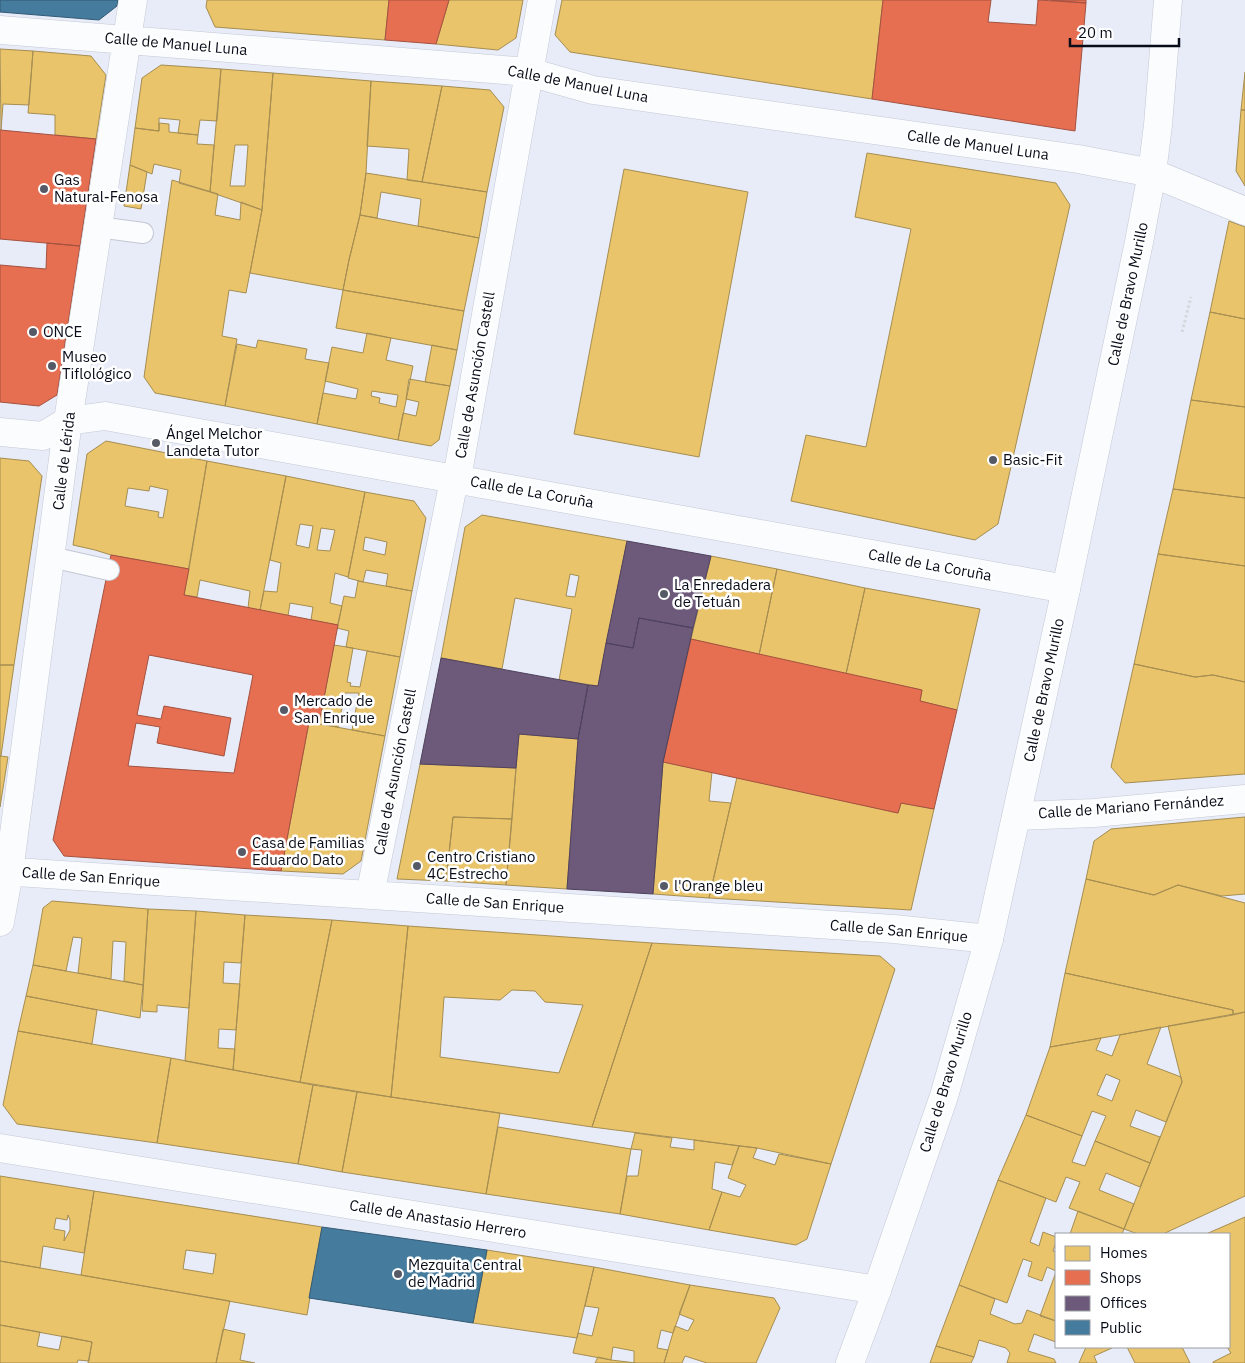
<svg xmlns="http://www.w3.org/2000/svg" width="1245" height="1363" font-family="'IBM Plex Sans',sans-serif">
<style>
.homes{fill:#e9c46a;stroke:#a68d51;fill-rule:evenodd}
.shops{fill:#e76f51;stroke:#a45140;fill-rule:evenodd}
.offices{fill:#6d597a;stroke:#4f425d}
.public{fill:#457b9d;stroke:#335a75}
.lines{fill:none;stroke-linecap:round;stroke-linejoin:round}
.lane-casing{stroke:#c4c8d4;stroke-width:22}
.street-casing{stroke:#c4c8d4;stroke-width:29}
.secondary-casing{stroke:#c4c8d4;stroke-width:29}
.path{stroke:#d5d7db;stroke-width:3;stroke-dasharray:2.5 2.5;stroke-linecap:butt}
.lane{stroke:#fbfcfe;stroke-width:20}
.street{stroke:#fbfcfe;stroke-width:28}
.secondary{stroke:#fbfcfe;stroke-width:28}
.poi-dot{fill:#565a66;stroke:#fff;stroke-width:2}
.labels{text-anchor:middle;stroke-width:5;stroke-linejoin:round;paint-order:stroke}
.street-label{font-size:15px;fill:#080c18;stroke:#fff}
.poi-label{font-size:15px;fill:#080c18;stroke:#fff;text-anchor:start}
</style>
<rect width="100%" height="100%" fill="#e7ecf8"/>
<!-- homes -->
<path class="homes" d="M207,0H389L385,40L215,27L206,7Z
M449,0H523L516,38L498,50L436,44Z
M562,0H883L872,99L570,52L555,35Z
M0,49L33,51L29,105L3,104L1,130Z
M33,51L91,56L106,75L96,139L55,135V115L28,113Z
M161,65L221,69L217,121L200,120L198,135L178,133L180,120L159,118V131L135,128L142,78Z
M221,69L273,73L262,210L210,192ZM235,145H248L245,186H230Z
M1245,72V110H1241Z
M273,73L371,81L366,173L360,215L349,260L343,290L250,273L262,210Z
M371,81L442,86L422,182L407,180L409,149L367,146Z
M442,86L490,90L504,107L487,192L422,182Z
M1241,110H1245V186L1236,171Z
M159,123L169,124V132L198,135L197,144L214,145L210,192L179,183L181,170L154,164L152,174L130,165L135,128L159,131Z
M867,153L1056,183L1070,205L998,524L975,540L791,501L806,435L866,447L911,229L855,217Z
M130,165L147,172L141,209L124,206Z
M624,169L748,192L699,457L574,434Z
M366,173L487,192L479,238L418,226L421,199L381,192L377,218L360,215Z
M172,180L218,194L215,215L240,220L241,202L262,210L246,293L229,290L222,336L237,339L225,406L155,393L144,377Z
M360,215L479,238L464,311L343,290L349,260Z
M1229,221L1245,227V319L1210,312Z
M343,290L464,311L457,350L336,328Z
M1210,312L1245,319V407L1191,400Z
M367,333L391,338L386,360L413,366L398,440L317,424L323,393L356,399L358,389L325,381L332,347L363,353ZM372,391L398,395L396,407L379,403L380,398L371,396Z
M258,340L307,349L305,359L329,363L317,424L225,406L237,344L256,348Z
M432,345L457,350L450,386L425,382Z
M409,379L450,386L439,440L431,446L398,440L403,413L416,416L419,402L406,399Z
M1191,400L1245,407V498L1173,489Z
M106,441L207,461L189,569L111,555L95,550L73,545L87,454ZM150,486L168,490L163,518L158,517L159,512L125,506L128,488L149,491Z
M0,458L29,461L42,476L14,665H0Z
M207,461L286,476L260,610L248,608L250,591L200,580L197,597L184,595Z
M286,476L365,492L348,577L335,573L330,603L342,606L338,625L311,620L313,607L290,603L288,616L260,610L264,591L277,592L281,563L270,560ZM300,524L313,526L309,548L296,545ZM321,528L335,530L330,551L317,550Z
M1173,489L1245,498V566L1158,554Z
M365,492L414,501L426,518L412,591L386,586L388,574L366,570L363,582L348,578ZM365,537L387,542L385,555L363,550Z
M482,515L627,541L598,686L559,680L572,609L515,598L502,669L441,658L465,527ZM570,574L579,576L575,597L566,596Z
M1158,554L1245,566V682L1213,675L1195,677L1134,664Z
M711,556L777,569L759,655L691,639Z
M777,569L865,588L846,674L759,655Z
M358,581L412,591L400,657L346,647L349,631L337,628L344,596L355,598Z
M865,588L980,609L957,710L920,701L922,690L846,674Z
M334,645L353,648L347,682L351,683L350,686L360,687L367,651L400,657L385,736L352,730L359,693H345L338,727L319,724Z
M1134,664L1195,677L1213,675L1245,682V774L1125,783L1111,767Z
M0,665H14L1,756H0Z
M309,722L385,736L361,861L343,874L281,871Z
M519,734L578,739L567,889L506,885Z
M0,756L8,757L0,807Z
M663,762L712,772L709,801L731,803L709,898L653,894Z
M420,764L516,768L512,819L453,817L446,881L397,879Z
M737,777L898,813L901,803L934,809L911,910L709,898Z
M453,817L512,819L506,885L446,881Z
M1245,817V894L1222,896L1178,885L1154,895L1086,879L1094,841L1111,829Z
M1086,879L1154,895L1178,885L1245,903V1012L1233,1015V1010L1065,973Z
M52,901L148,909L143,985L124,981L126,942L113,941L111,979L78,973L82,938L73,937L66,971L33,965L43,908Z
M148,909L196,911L189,1008L157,1005V1012L142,1011Z
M196,911L245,915L241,963L224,962L223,983L240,984L236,1030L219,1029L218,1048L235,1049L233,1070L185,1061Z
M245,915L332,920L300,1082L233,1070Z
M332,920L408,926L391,1097L300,1082Z
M408,926L652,943L592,1127L391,1097ZM512,990L535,991L545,1002L583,1005L559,1073L440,1057L444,997L500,1000Z
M652,943L880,956L895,969L831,1164L757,1148L592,1127Z
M33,965L143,985L140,1018L26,996Z
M1065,973L1233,1010V1015L1050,1047Z
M26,996L97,1010L92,1044L18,1031Z
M1245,1012V1196L1163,1234H1138L1124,1229L1182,1082L1168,1026Z
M1161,1027L1147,1064L1181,1077L1182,1082L1166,1122L1136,1110L1130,1126L1160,1137L1150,1163L1095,1141L1106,1116L1092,1111L1082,1136L1026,1115L1050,1047L1101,1038L1096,1050L1112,1056L1120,1035ZM1106,1074L1120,1080L1112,1101L1097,1095Z
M18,1031L171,1058L157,1143L17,1124L3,1105Z
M171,1058L313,1085L298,1164L157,1143Z
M313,1085L357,1092L342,1172L298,1164Z
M357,1092L500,1113L486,1194L342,1172Z
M1026,1115L1082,1136L1072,1162L1085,1166L1095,1141L1150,1163L1140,1187L1106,1173L1099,1190L1134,1204L1124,1229L1069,1208L1080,1182L1066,1177L1056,1202L998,1180Z
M498,1127L631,1149L620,1214L486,1194Z
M635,1133L672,1138L670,1147L694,1150V1140L739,1146L732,1165L715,1162L712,1189L722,1192L709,1230L620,1214L627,1176H638L642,1150L631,1149Z
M739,1146L757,1148L753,1158L775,1165L779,1154L831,1164L807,1239L796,1245L709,1230L722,1192L740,1197L746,1185L728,1178Z
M0,1176L94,1191L84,1253L43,1246L40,1268L0,1261ZM68,1215L70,1220V1230L64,1241L65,1231L54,1229L56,1218L67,1220Z
M998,1180L1046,1198L1030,1242L1039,1246L1043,1232L1056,1237V1242L1053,1251L1056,1252V1271L1047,1267L1042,1281L1028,1276L1032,1262L1023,1259L1007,1303L959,1285Z
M94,1191L322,1227L307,1315L81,1275ZM186,1250L216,1254L213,1274L183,1269Z
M1078,1211L1124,1229L1122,1234H1070Z
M1245,1217V1363H1213V1362L1231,1353L1227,1347H1229V1234H1206Z
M487,1250L594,1267L577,1338L473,1323Z
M0,1261L230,1301L216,1363H88L92,1342L0,1325Z
M594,1267L690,1285L673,1333L661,1330L657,1348L668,1350L664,1363H634V1351L613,1347L611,1360L573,1353L578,1333L592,1336L599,1308L585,1306Z
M1056,1272V1321L1040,1316Z
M690,1285L774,1298L780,1308L756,1363H707L685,1356L682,1363H664L675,1326L688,1331L694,1320L679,1314Z
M959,1285L995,1299L990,1314L1015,1324L1022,1323L1027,1310L1056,1321V1342L1034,1334L1028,1351L1054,1359L1056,1363H1007L1010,1353L1006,1348L979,1340L974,1357L936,1346Z
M0,1325L40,1332L37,1346L59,1350L62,1336L92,1342L89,1361L78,1360L77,1363H0Z
M223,1329L245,1334L240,1360L255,1363H216Z
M936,1346L974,1357L971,1363H930Z
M1086,1347H1112V1348L1094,1356L1097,1363H1079Z
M1127,1347H1182L1190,1363H1135Z
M598,1357L611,1360L636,1363H595Z"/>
<!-- shops -->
<path class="shops" d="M389,0H449L436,44L385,40Z
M883,0H991L988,22L1036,25L1038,0L1086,3L1075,131L872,99Z
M1050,0H1086V3Z
M0,130L96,139L80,246L0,239Z
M47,243L80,246L57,395L39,406L0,402V265L46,269Z
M111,555L189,569L184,595L338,625L319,724L309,722L281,871L64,856L53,840ZM149,655L253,675L234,773L128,766L136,723L160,727L157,743L224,756L231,718L164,706L161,719L137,715Z
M691,639L922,690L920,701L957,710L934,809L901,803L898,813L663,762Z"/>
<!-- offices -->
<path class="offices" d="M627,541L711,556L693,628L639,618L633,648L606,643Z
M639,618L693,628L663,762L653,894L567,889L578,739L588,685L598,686L606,643L633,648Z
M441,658L588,685L578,739L519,734L516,768L420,764Z"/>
<!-- public -->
<path class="public" d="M0,0H118L117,6L99,20L0,12Z
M322,1227L487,1250L473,1323L309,1298Z"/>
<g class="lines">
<!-- lane casing -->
<g class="lane-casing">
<path id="lane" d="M98,227L143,233
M51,557L109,570"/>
</g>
<!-- street casing -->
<g class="street-casing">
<path id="street" d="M0,30L529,72L593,90L1078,159L1152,173L1245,211
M0,432L43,436L68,421L105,416L1066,589
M1017,816L1094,813L1245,799
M0,871L894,929L989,939
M370,895L452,490L457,478L542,0
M0,922L9,872L68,421L133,0
M0,1148L877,1290"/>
</g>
<!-- secondary casing -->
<g class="secondary-casing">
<path id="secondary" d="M850,1363L877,1290L944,1096L989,939L1066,589L1139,242L1152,173L1158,125L1168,0"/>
</g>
<!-- path -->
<path class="path" d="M1182,332L1191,297"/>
<!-- lane -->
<use href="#lane" class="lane"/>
<!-- street -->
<use href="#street" class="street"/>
<!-- secondary -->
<use href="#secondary" class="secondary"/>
</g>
<!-- markers -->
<g class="poi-dot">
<circle cx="44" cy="189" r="5"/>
<circle cx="33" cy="332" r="5"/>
<circle cx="52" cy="366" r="5"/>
<circle cx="156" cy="443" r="5"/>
<circle cx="993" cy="460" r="5"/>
<circle cx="664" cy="594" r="5"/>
<circle cx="284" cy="710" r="5"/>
<circle cx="242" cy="852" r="5"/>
<circle cx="417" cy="866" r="5"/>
<circle cx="664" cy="886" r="5"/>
<circle cx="398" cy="1274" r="5"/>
</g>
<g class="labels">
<!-- street labels -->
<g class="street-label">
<text transform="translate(176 44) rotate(5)" y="5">Calle de Manuel Luna</text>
<text transform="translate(578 84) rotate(11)" y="5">Calle de Manuel Luna</text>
<text transform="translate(978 145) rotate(8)" y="5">Calle de Manuel Luna</text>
<text transform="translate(1128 294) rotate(-78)" y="5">Calle de Bravo Murillo</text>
<text transform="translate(475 375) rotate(-80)" y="5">Calle de Asunción Castell</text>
<text transform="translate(64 461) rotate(-83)" y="5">Calle de Lérida</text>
<text transform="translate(532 492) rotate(10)" y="5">Calle de La Coruña</text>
<text transform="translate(930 565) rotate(10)" y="5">Calle de La Coruña</text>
<text transform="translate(1044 690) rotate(-78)" y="5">Calle de Bravo Murillo</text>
<text transform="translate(395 772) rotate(-79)" y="5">Calle de Asunción Castell</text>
<text transform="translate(1131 807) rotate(-4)" y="5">Calle de Mariano Fernández</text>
<text transform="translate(91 877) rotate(4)" y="5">Calle de San Enrique</text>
<text transform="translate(495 903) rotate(4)" y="5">Calle de San Enrique</text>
<text transform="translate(899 931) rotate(5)" y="5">Calle de San Enrique</text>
<text transform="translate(946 1082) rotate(-73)" y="5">Calle de Bravo Murillo</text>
<text transform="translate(438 1219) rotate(9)" y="5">Calle de Anastasio Herrero</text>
</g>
<!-- poi labels -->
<g class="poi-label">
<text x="54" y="185">Gas<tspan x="54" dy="17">Natural-Fenosa</tspan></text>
<text x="43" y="337">ONCE</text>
<text x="62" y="362">Museo<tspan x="62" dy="17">Tiflológico</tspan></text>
<text x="166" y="439">Ángel Melchor<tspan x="166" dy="17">Landeta Tutor</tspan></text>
<text x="1003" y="465">Basic-Fit</text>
<text x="674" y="590">La Enredadera<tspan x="674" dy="17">de Tetuán</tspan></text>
<text x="294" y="706">Mercado de<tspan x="294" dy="17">San Enrique</tspan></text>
<text x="252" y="848">Casa de Familias<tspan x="252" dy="17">Eduardo Dato</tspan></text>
<text x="427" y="862">Centro Cristiano<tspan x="427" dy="17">4C Estrecho</tspan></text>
<text x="674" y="891">l'Orange bleu</text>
<text x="408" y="1270">Mezquita Central<tspan x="408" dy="17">de Madrid</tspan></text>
</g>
</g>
<!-- legend -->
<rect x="1055" y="1233" width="175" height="115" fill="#ffffff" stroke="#9c9ea3"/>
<rect x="1065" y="1246" width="25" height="15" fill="#e9c46a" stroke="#9c9ea3"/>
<text x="1100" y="1258" font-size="15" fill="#080c18">Homes</text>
<rect x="1065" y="1270" width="25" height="15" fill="#e76f51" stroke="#9c9ea3"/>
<text x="1100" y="1283" font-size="15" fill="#080c18">Shops</text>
<rect x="1065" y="1296" width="25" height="15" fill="#6d597a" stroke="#9c9ea3"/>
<text x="1100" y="1308" font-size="15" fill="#080c18">Offices</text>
<rect x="1065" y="1320" width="25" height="15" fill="#457b9d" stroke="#9c9ea3"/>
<text x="1100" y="1333" font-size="15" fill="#080c18">Public</text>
<!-- scale -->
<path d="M1070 38v8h109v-8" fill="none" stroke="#080c18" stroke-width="2.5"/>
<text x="1078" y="38" font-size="15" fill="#080c18" stroke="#ffffff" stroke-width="4" paint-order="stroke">20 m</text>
</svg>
